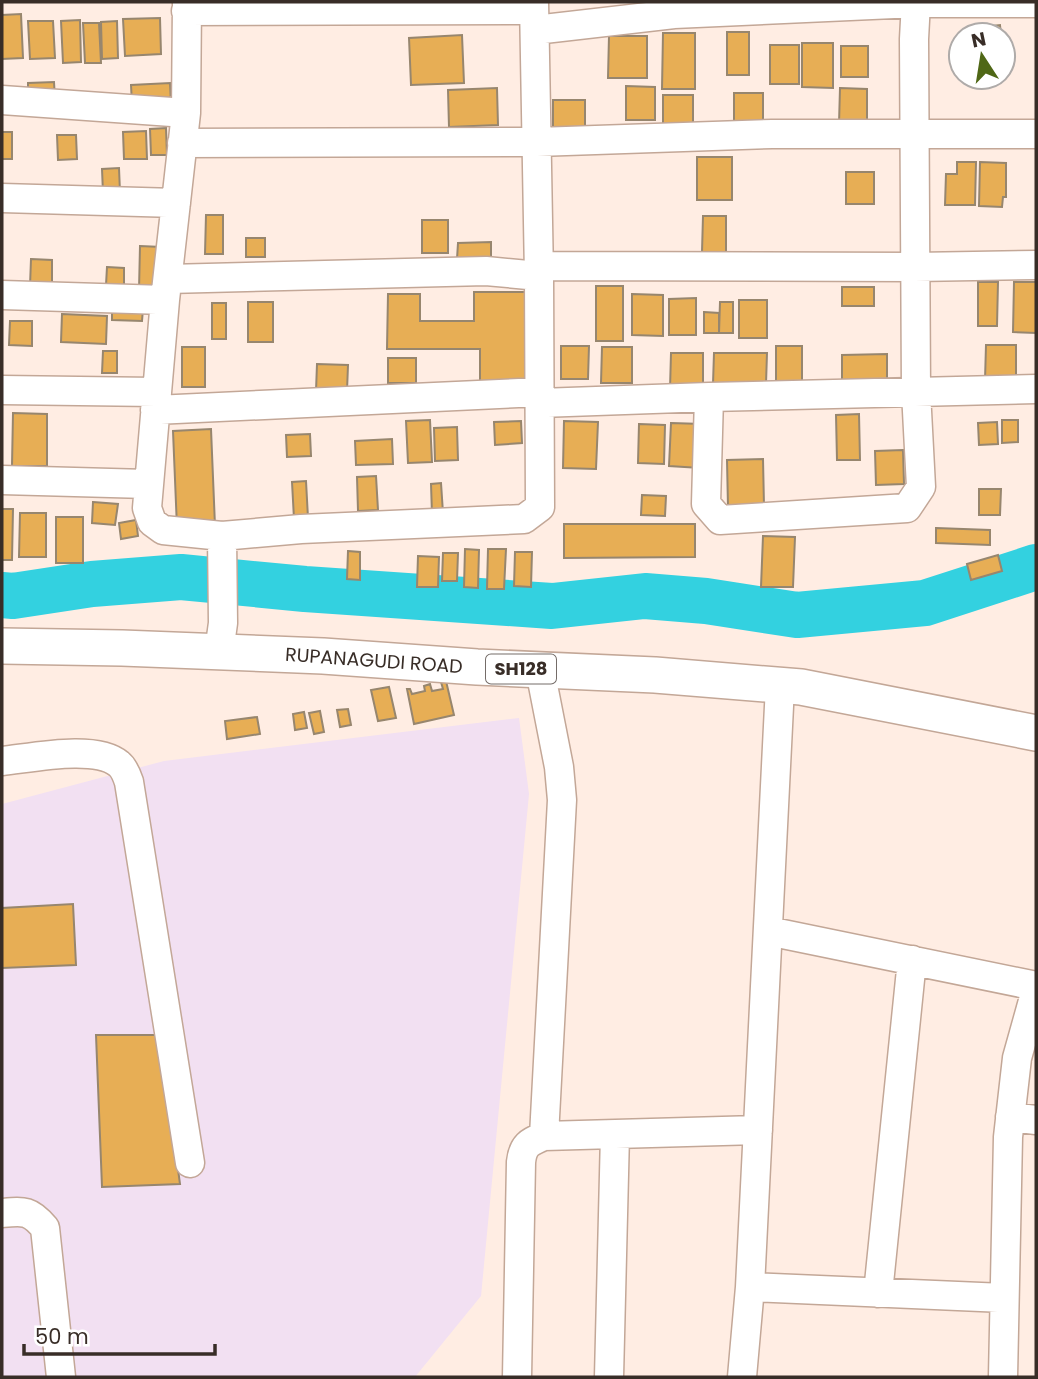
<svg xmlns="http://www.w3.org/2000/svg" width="1038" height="1379" font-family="Poppins,sans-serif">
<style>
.industrial{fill:#f2e0f2}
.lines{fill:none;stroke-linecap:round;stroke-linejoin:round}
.river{stroke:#33d1e0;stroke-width:46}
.building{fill:#e7ae55;stroke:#97866e;stroke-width:2}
.minor-casing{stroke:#c3a797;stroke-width:31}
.major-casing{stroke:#c3a797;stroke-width:38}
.minor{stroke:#fff;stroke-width:28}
.major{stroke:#fff;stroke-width:35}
.labels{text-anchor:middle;stroke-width:5;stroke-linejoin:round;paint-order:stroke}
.shield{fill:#fff;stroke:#746c68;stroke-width:2}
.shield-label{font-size:18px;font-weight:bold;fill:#382d27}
.street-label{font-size:19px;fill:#382d27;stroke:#fff}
</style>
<rect width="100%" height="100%" fill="#ffede3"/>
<!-- industrial -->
<path class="industrial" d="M519,718L529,794L481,1296L415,1377H2V804L164,761Z"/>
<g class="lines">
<!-- river -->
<path class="river" d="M2,595L13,596L92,584L181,577L305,589L552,606L645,596L706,601L797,615L925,603L1036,567"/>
</g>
<!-- building -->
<path class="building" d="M21,14L23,58L2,59V15Z
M160,18L161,54L125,56L123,19Z
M80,20L81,62L63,63L61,21Z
M28,21H53L55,58L30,59Z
M117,21L118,58L102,59L101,22Z
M83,23H99L101,63H85Z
M1000,25L1001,35H974L973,28Z
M727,32H749V75H727Z
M663,33H695V89H662Z
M462,35L464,83L411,85L409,38Z
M609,36H647V78H608Z
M802,43H833V88L802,87Z
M770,45H799V84H770Z
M841,46H868V77H841Z
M54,82L55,99L28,100V83Z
M170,83L171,103L132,104L131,85Z
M626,86L655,87V120H626Z
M497,88L498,125L449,127L448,90Z
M840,88L867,89V124H839Z
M734,93H763V128H734Z
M663,95H693V124H663Z
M553,100H585V128H553Z
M166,128L167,155H151L150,129Z
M146,131L147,159H124L123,132Z
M2,132H12V159H2Z
M57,135H76L77,159L58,160Z
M697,157H732V200H697Z
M957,162H976L975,205H945L946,174H957Z
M980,162L1006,163V197H1003L1002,207L979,206Z
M119,168L120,192L103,193L102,169Z
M846,172H874V204H846Z
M206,215H223V254H205Z
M703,216H726V252H702Z
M422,220H448V253H422Z
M246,238H265V257H246Z
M491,242V260L457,259L458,243Z
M140,246L161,247L159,290H139Z
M31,259L52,260V286H30Z
M107,267L124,268V285H106Z
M978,282H998L997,326H978Z
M1014,282H1036V333L1013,332Z
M596,286H623V341H596Z
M842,287H874V306H842Z
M474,292H530V386L480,385V349H387L388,294H420V321H474Z
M632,294L663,295V336L632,335Z
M696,298V335H669V299Z
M739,300H767V338H739Z
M248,302H273V342H248Z
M720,302H733V333H719Z
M212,303H226V339H212Z
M112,309H143L142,321L112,320Z
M704,312L719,313V333H704Z
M62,314L107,316L106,344L61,342Z
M10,321H32V346L9,345Z
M986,345H1016V381L985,380Z
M561,346H589L588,379H561Z
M776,346H802V385H776Z
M182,347H205V387H182Z
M602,347H632V383H601Z
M103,351H117V373H102Z
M671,353H703V389H670Z
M714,353H767L766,384H713Z
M887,354V382L842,381V355Z
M388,358H416V383H388Z
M317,364L348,365L347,391H316Z
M13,413L47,414V466H12Z
M859,414L860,460H837L836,415Z
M430,420L432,462L408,463L406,421Z
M1002,420H1018V442L1002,443Z
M521,421L522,443L495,445L494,422Z
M564,421L598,422L596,469L563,468Z
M997,422L998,444L979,445L978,423Z
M671,423L702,424L700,468L669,466Z
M639,424L665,425L664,464L638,463Z
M457,427L458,460L435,461L434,428Z
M211,429L215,526L177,528L173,431Z
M310,434L311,456L287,457L286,435Z
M392,439L393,464L356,465L355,441Z
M903,450L904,484L876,485L875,451Z
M763,459L764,506L728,507L727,460Z
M376,476L378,510L358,511L357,477Z
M306,481L308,518L294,519L292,482Z
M441,483L443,513L432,514L431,484Z
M979,489H1001L1000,515H979Z
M642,495L666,496L665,516L641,515Z
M93,502L118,504L115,525L92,523Z
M2,509H13L12,560H2Z
M20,513H46V557H19Z
M56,517H83V563H56Z
M136,520L138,536L121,539L119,523Z
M564,524H695V557L564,558Z
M936,528L990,530V545L936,543Z
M763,536L795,537L793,587H761Z
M465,549L479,550L478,588L464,587Z
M488,549H506L504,589H487Z
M348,551L360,552V580L347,579Z
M515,552H532L531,587L514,586Z
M443,553H458L457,581H442Z
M998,555L1002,571L971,580L967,564Z
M418,556L439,557L438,587H417Z
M446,681L454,715L414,724L407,689H410L412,694L425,691L424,686L430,684L432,691L443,689L441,682Z
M389,687L396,718L378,721L371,690Z
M348,709L351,725L340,727L337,710Z
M320,711L324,732L314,734L309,713Z
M304,712L307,728L295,730L293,714Z
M257,717L260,734L227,739L225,721Z
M73,904L76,965L2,968V908Z
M96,1035H160L180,1184L102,1187Z"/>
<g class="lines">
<!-- minor casing -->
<g class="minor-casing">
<path id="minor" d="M187,2L186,113L165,300L147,508L152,522L163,530L222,536L301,529L524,519L540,507L539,276L534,2
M186,11L534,10
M535,30L674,14L916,3H1036
M2,100L186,113
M182,143L537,142L772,134H1036
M2,198L176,203
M539,266L915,267L1036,265
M168,279L486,271L539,276
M2,295L165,300
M2,390L156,392
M709,397L1036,389
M540,403L709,397L706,504L720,520L907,508L921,487L916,392L914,39L916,2
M155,410L540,392
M2,480L147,484
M219,652L223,623L222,536
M540,670L559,767L562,800L544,1136
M2,761C31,758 96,744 119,764C124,768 127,776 129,782L190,1163
M768,931L1036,986
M1010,1117L1036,1120
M2,1213C24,1211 30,1210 45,1228L61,1377
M750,1287L1004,1298
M878,1293L912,960
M517,1377L521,1162C523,1145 529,1142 544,1136L758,1130
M609,1377L615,1134
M742,1377L750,1287L780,686
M1003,1377L1008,1137L1017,1058L1036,990"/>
</g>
<!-- major casing -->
<g class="major-casing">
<path id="major" d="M2,646L122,648L323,656L477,667L655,675L801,687L1036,733"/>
</g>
<!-- minor -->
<use href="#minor" class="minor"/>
<!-- major -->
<use href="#major" class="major"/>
</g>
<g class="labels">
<!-- shield labels -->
<rect class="shield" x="486" y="654.5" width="70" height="29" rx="5"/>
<g class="shield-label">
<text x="521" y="675">SH128</text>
</g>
<!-- street labels -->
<g class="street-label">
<text transform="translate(374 660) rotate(4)" y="7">RUPANAGUDI ROAD</text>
</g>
</g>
<!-- border -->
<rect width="1038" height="1379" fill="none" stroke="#382d27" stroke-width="7"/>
<!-- north arrow -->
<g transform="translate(982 56) rotate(348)"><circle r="33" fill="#ffffff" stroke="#afaba9" stroke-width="2"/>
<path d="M0-5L12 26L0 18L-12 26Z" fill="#4f6716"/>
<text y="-10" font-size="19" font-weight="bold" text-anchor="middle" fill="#382d27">N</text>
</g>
<!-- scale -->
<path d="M24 1344v10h191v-10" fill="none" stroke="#382d27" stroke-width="3.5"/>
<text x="35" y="1344" font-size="21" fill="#382d27" stroke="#ffffff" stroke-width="5" paint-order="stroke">50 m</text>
</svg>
